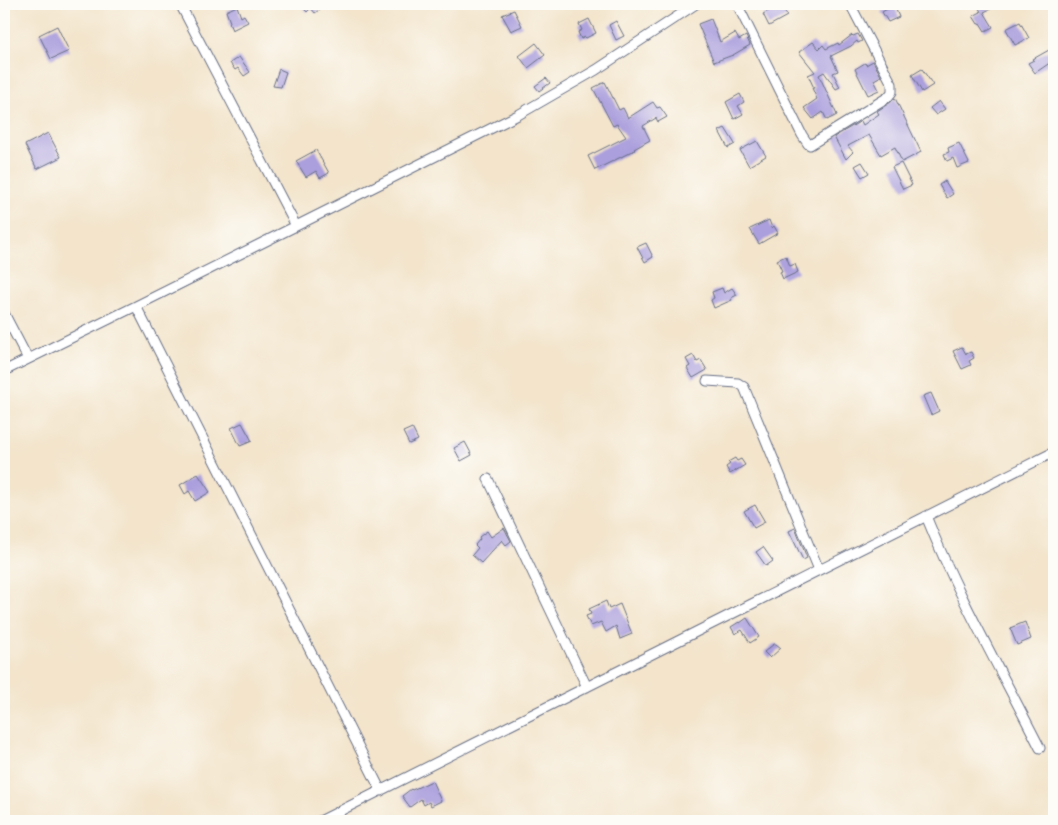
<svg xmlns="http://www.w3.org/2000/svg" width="1058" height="825" font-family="'Gochi Hand',sans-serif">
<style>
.building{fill:#ab9fdd}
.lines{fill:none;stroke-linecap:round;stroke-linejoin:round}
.street-casing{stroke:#676e84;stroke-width:11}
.street{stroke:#fff;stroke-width:9}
</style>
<rect width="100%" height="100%" fill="#fdfcf7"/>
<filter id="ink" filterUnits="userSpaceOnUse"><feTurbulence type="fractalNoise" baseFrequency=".02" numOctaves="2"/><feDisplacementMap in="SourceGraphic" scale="10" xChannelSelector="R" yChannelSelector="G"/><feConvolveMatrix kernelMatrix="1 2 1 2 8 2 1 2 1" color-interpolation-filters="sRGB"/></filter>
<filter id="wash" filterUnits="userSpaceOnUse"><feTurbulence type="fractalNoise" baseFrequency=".0096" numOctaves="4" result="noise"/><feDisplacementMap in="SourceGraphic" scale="20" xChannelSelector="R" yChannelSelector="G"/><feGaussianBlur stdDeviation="1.12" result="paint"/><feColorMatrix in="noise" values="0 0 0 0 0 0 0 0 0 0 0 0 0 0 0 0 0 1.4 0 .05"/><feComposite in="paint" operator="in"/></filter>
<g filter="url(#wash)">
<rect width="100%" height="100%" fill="#f3e4cb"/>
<g id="blocks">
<!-- building -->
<path class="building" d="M300,4H327L315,13L311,8L307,12Z
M781,4L787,16L769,26L763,14Z
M977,4H1001L984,12L993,27L985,31L980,23L978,24L973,16L981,12Z
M894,5L899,17L888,22L882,12Z
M237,6L241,17L244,15L248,22L232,30L229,23L230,22L226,11Z
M514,10L522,26L511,31L502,15Z
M589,19L596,33L586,38L585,37L581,39L578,32L582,30L579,24Z
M711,19L720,42L735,33L739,40L746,36L750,45L733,55L714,62L698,24Z
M616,21L624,36L616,40L609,25Z
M1020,22L1029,38L1015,45L1006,29Z
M57,26L69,51L51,59L39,35Z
M858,34L862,41L858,43L857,41L851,46L831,56L838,71L833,73L840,87L836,89L824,72L819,75L837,115L827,120L823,112L813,119L804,108L817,99L812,88H814L808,75L815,72L799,52L813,42L819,49L823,45L826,49L838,43L839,45L852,35L853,36Z
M536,43L545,55L528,68L519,56Z
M1049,50L1054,60L1035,73L1028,63L1034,60L1033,59Z
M239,57L250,72L244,76L238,68L235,70L230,63Z
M873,61L881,76L874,80L879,90L868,95L855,69L865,63L866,65Z
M279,69L286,72L281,87L273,86Z
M922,69L933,85L922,92L912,75Z
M546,78L550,83L539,91L535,86Z
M605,82L619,110L623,108L628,118L653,102L657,108L660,107L667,117L658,122L656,118L643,126L650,140L634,149L635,150L595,170L588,156L626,137L617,124L613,126L593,88Z
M740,94L744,102L738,106L743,114L734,119L726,102Z
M895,98L921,152L902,162L895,147L881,155L869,135L848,146L853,152L846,159L834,137L861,121L863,125L879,114L877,111L891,102Z
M939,101L945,109L936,115L930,108Z
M725,128L735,144L728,148L719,131Z
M48,133L61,157L37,169L25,145Z
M757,141L766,156L749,166L740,150Z
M959,143L969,163L957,168L953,158L947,161L944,154L949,152L948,148Z
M316,150L329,173L320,178L316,171L306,177L296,161Z
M862,162L869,173L862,177L855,166Z
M901,163L912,185L903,189L892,167Z
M945,181L953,194L947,198L939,185Z
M769,220L772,228L774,226L778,233L759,244L750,229Z
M646,243L653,257L645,262L637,247Z
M786,256L790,266L795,264L798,272L783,279L780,272L782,271L777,260Z
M722,288L724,293L732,288L737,295L731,298L732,300L714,308L711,300L714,298L712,292Z
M962,347L966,354L971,352L974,358L969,361L971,365L962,369L953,351Z
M693,355L697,362L701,360L707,370L693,378L687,368L690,366L686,359Z
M931,393L939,411L931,415L923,396Z
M242,423L252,441L240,446L231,428Z
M412,428L418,440L409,444L403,432Z
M465,442L472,455L461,461L454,448Z
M735,458L737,461L741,459L745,465L730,474L726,467L730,464L728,462Z
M198,474L210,492L195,501L189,491L185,494L180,485Z
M755,505L765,522L754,528L744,511Z
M504,528L511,541L506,545L502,540L481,563L472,555L478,548L475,545L480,539L479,537L487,531L491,537Z
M795,528L807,558L803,560L789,531Z
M763,547L773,561L766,566L756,552Z
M606,601L609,609L620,604L632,634L620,639L616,626L606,632L601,622L591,626L586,616L591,614L589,609Z
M747,618L759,637L750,643L742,630L735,634L731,627L739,622L740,623Z
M1025,622L1031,639L1017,645L1010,628Z
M774,644H776L781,648L770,658L764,652Z
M432,781L441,801L431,806L429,802L424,805L421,799L410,807L402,796L411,789L412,790Z"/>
</g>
</g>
<g filter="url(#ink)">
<use href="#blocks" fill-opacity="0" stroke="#676e84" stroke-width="1"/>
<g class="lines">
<!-- street casing -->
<g class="street-casing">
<path id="street" d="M180,4L296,226
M737,4L802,135L808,144L810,145L888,97L892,92V84L850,4
M136,306L381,791
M4,313L28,359
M4,371L136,306L518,115L596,70L696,4
M707,381L738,383L744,387L819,570
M488,479L587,687
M926,516C958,596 1001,671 1040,748
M320,821L1054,452"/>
</g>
<!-- street -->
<use href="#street" class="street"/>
</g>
</g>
<!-- margin -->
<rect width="1058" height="825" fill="none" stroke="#fdfcf7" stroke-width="20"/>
</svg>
